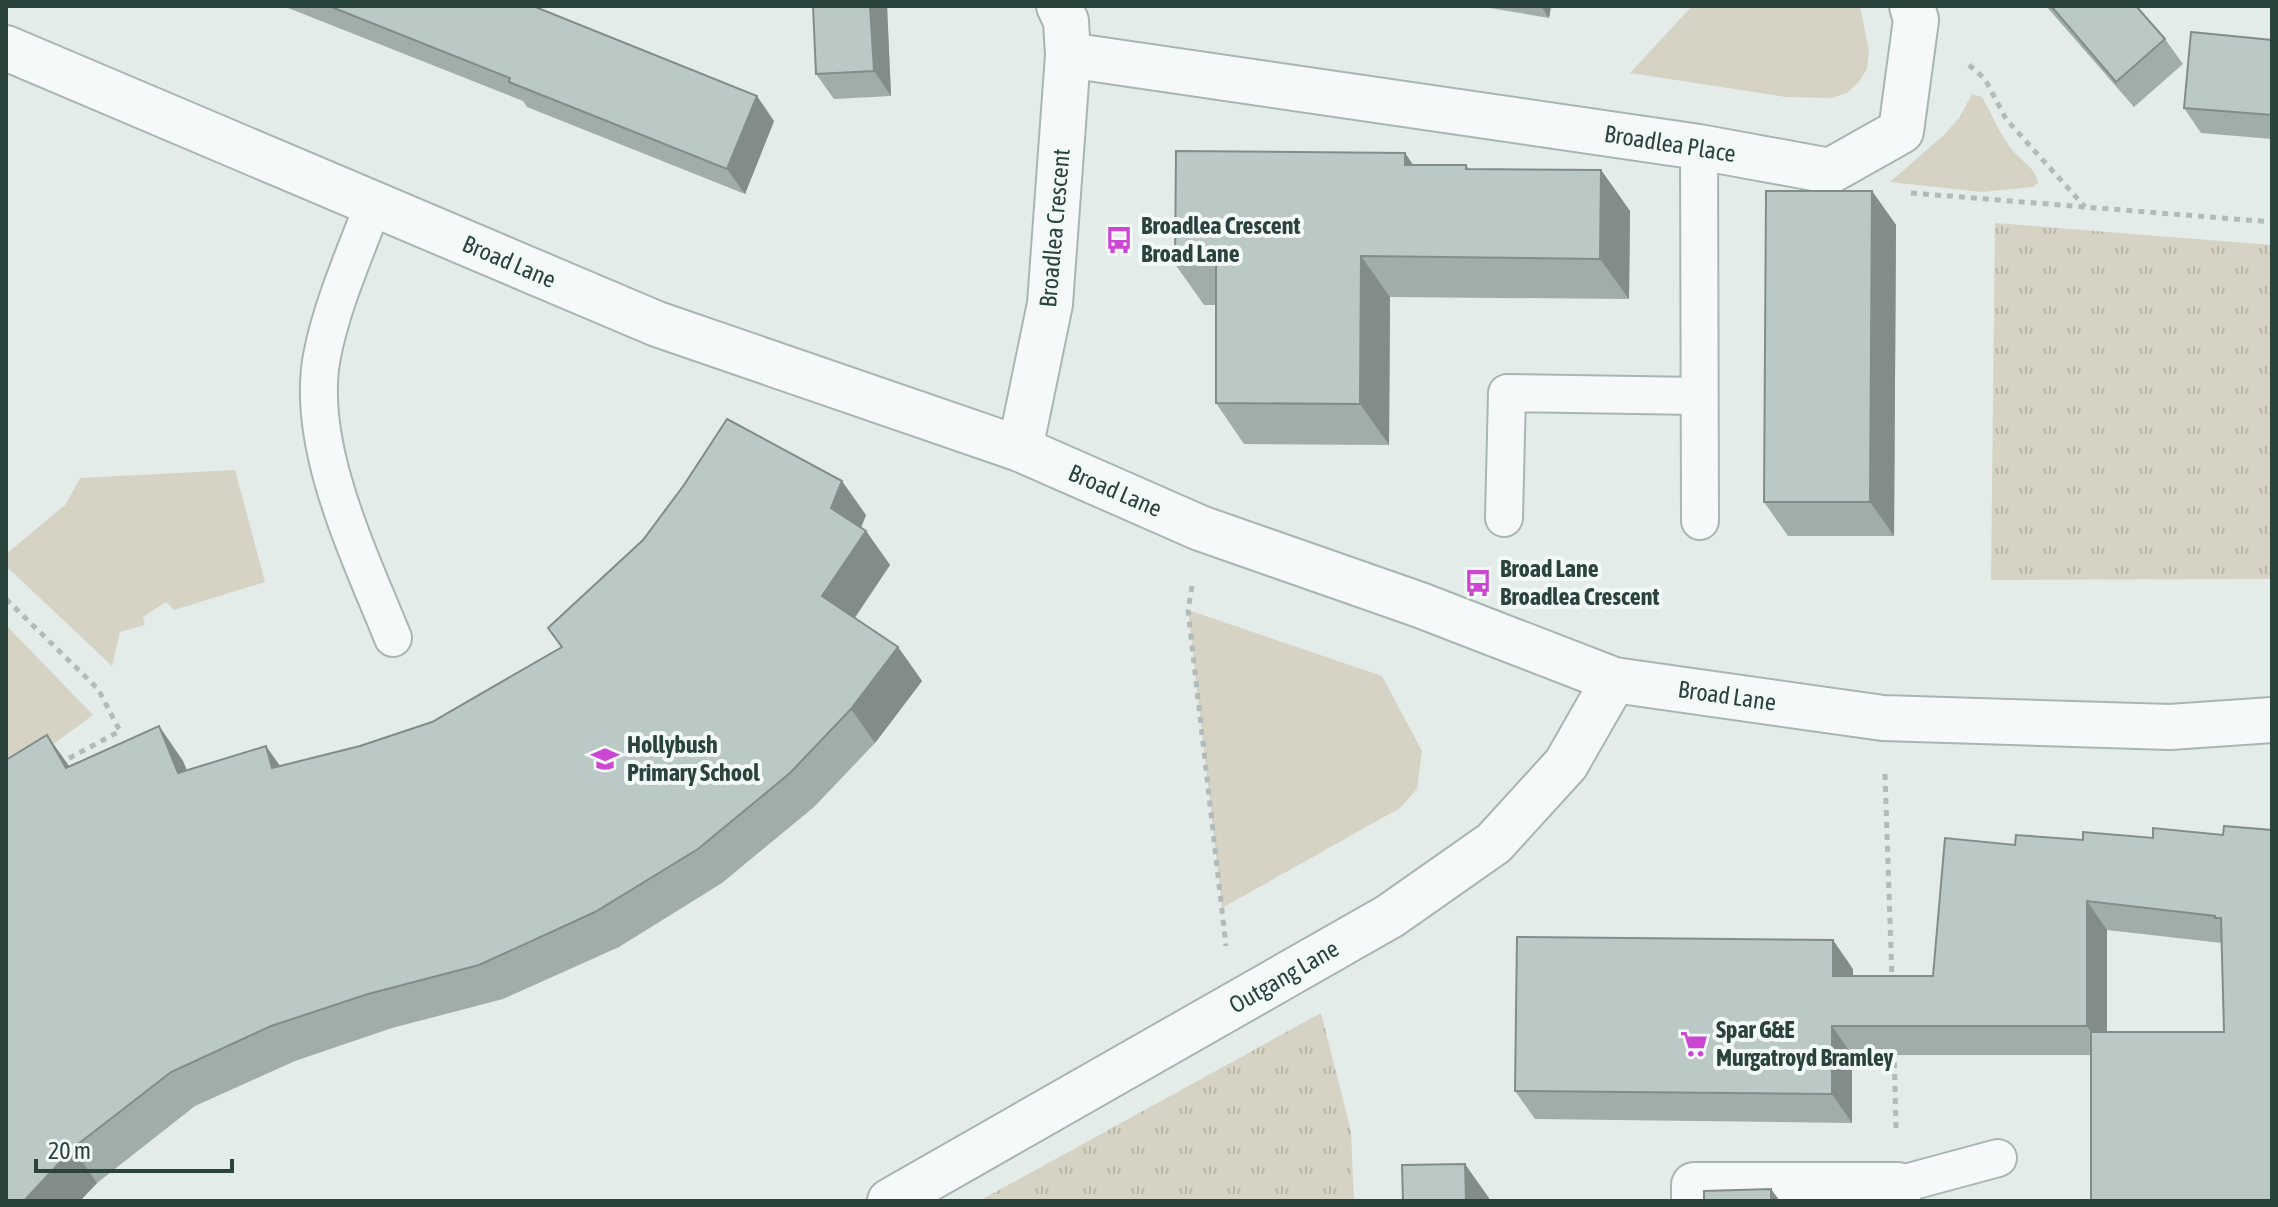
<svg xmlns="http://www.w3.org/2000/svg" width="2278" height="1207" font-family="'Asap Condensed',sans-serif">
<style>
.grass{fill:#d6d3c4}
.park{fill:url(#park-tufts)}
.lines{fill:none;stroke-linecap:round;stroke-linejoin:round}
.service-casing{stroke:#a8b6b2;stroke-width:40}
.minor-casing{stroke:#a8b6b2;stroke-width:48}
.tertiary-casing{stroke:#a8b6b2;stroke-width:48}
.path{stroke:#b1bbb9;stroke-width:5;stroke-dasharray:6 6;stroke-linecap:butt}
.service{stroke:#f6f9f9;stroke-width:36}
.minor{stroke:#f6f9f9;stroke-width:44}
.tertiary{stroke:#f6f9f9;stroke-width:44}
.wall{fill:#a0ada9;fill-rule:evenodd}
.shaded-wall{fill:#828d8a}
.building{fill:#bac9c5;stroke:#828d8a;stroke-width:2}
.labels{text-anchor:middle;stroke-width:8;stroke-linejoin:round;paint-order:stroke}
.street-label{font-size:24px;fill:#2a443d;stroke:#f3f9f7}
.poi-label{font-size:24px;font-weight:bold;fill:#2a443d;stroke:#f3f9f7;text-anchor:start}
</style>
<defs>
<pattern id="park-tufts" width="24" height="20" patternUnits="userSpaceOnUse" patternTransform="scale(2)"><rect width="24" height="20" fill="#d6d3c4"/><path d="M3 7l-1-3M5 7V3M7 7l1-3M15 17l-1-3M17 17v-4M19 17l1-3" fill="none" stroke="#b8b6a9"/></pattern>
</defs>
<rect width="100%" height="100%" fill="#e3ece9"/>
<!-- grass -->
<path class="grass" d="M1692,6H1860L1869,51L1867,69L1858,83L1847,93L1832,98L1786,97L1630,73Z
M1972,94L1982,97C1994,117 1999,135 2015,153C2024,163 2036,169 2038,183L2033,187L1982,192L1890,182L1945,134L1959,118Z
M235,470L265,582L174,610L166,602L143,617L145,625L120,632L112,666L6,566V554L66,504L80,478Z
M1188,610L1382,676L1422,751L1417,789L1400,808L1222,908Z
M6,625L93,715L6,779Z"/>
<!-- park -->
<path class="park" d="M1995,223L2272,245V579L1991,580Z
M1321,1013L1351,1131L1354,1201H979Z"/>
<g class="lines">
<!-- service casing -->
<g class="service-casing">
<path id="service" d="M1699,147L1700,521
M373,205C355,254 332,304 322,356C305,445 360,556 393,638
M1504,518L1507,393L1699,396
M1898,1185L1998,1158"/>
</g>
<!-- minor casing -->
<g class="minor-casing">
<path id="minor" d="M1068,55L1699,147L1830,171L1901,131L1916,20L1912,6
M1020,449L1050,304L1068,55L1066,21L1059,6
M890,1201L1390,916L1494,843L1566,764L1614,680
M1694,1201V1185H1898V1201"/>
</g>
<!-- tertiary casing -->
<g class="tertiary-casing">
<path id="tertiary" d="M6,48L657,324L1020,449L1200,528L1420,605L1614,680L1883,718L2170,727L2272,720"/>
</g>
<!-- path -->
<path class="path" d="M1969,65L1985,79L2006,119L2085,207
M1911,193L2272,222
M1192,586L1188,610L1226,946
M6,599L98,689L120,731L62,762
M1885,774L1892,980
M1894,1050L1896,1128"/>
<!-- service -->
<use href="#service" class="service"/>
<!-- minor -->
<use href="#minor" class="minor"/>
<!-- tertiary -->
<use href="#tertiary" class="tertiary"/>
</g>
<!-- wall -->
<path class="wall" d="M283,6H533L774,121L745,194L527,107L523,101Z
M813,6H887L891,96L834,99L816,74Z
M1478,6H1551L1549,18Z
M2046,6H2136L2165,39L2183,64L2134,107Z
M2272,40V139L2201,133L2184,108Z
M1405,153L1413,165H1466L1469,169L1601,170L1630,211L1629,299L1390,297L1389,445L1244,444L1216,403V305H1204L1175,264Z
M1872,191L1896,225L1894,536H1788L1764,502Z
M866,515L861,528L866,531L890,565L855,618L898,647L922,681L875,743L814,807L722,883L619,947L503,999L392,1028L295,1061L195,1106L97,1183L80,1201H6L47,735L69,766L159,726L183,761L187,771L280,766L360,746L432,722L561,647L548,628Z
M2223,835L2272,1201L2091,1055H1852V1123L1535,1119L1515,1091L1853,969V976H1933L2015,845L2083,840ZM2107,930L2222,943L2224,1032H2107Z"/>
<!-- shaded-wall -->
<path class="shaded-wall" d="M870,6H887L891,96L874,71Z
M1541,6H1551L1549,18Z
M757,96L774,121L745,194L727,169Z
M1405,153L1433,194L1405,165Z
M1601,170L1630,211L1629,299L1600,259Z
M1872,191L1896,225L1894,536L1870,502Z
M1361,256L1390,297L1389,445L1360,404Z
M842,481L866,515L855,542L831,508Z
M866,531L890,565L846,630L822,596Z
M898,647L922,681L875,743L851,709Z
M159,726L183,761L202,808L178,773Z
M47,735L71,769L66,768Z
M266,746L290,780L272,768Z
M2087,901L2107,930V1055L2087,1026Z
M1833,940L1853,969V1005L1833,976Z
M1832,1026L1852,1055V1123L1832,1094Z
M73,1148L97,1183L80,1201H24Z
M1465,1164L1489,1198V1201H1466Z
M1771,1189L1780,1201H1771Z"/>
<!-- building -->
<path class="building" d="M329,6H533L757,96L727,169L509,82L510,78Z
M813,6H870L874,71L816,74Z
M2051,6H2136L2165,39L2116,82Z
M2191,32L2272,40V115L2184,108Z
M1176,151L1405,153V165H1466V169L1601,170L1600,259L1361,256L1360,404L1216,403V264H1175Z
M1766,191H1872L1870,502H1764Z
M727,419L842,481L831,508L866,531L822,596L898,647L851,709L790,773L698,849L595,912L479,965L368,994L271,1026L171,1072L73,1148L24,1201H6V760L47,735L66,768L159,726L178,773L266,746L272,768L360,746L432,722L562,647L548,628L643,540L684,485Z
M2224,826L2272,830V1201H2091V1032H2224L2221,918H2215V916L2087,901V1026H1832V1094L1515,1091L1517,937L1833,940V976H1933L1945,838L2015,845L2016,835L2083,840V832L2153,838V828L2223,835Z
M1465,1164L1466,1201H1403L1402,1165Z
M1771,1189V1201H1704V1191Z"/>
<!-- icons -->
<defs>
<g id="bus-bare" transform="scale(2.16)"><path d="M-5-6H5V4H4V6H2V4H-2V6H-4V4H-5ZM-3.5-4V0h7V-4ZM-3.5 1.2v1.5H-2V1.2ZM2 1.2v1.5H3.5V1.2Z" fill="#cb46d2" stroke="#f3f9f7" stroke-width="2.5" paint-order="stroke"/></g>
<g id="school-bare" transform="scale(2.16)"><path d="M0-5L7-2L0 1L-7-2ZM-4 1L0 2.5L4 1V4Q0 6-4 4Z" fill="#cb46d2" stroke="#f3f9f7" stroke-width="2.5" paint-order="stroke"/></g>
<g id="supermarket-bare" transform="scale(2.16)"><path d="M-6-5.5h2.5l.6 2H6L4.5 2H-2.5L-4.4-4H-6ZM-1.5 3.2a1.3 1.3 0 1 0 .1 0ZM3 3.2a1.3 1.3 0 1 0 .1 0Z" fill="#cb46d2" stroke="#f3f9f7" stroke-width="2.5" paint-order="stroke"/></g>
</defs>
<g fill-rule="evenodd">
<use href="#bus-bare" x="1119" y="240"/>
<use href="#bus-bare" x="1478" y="583"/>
<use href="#school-bare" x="605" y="759"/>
<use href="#supermarket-bare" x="1694" y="1044"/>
</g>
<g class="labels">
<!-- street labels -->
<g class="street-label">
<text transform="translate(1670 144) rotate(9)" y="8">Broadlea Place</text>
<text transform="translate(1055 228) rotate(-85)" y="8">Broadlea Crescent</text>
<text transform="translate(509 262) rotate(23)" y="8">Broad Lane</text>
<text transform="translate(1115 491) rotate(23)" y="8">Broad Lane</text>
<text transform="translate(1727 696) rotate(8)" y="8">Broad Lane</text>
<text transform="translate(1284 977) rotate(-30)" y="8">Outgang Lane</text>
</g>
<!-- poi labels -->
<g class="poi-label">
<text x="1141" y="234">Broadlea Crescent<tspan x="1141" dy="28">Broad Lane</tspan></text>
<text x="1500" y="577">Broad Lane<tspan x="1500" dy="28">Broadlea Crescent</tspan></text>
<text x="627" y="753">Hollybush<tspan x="627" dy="28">Primary School</tspan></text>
<text x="1716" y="1038">Spar G&amp;E<tspan x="1716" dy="28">Murgatroyd Bramley</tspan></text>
</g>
</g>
<!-- border -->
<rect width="2278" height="1207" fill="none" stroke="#2a443d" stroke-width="16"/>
<!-- scale -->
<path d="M36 1159v12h196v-12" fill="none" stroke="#2a443d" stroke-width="4"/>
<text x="48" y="1159" font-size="24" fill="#2a443d" stroke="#f3f9f7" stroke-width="6" paint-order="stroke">20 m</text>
</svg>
